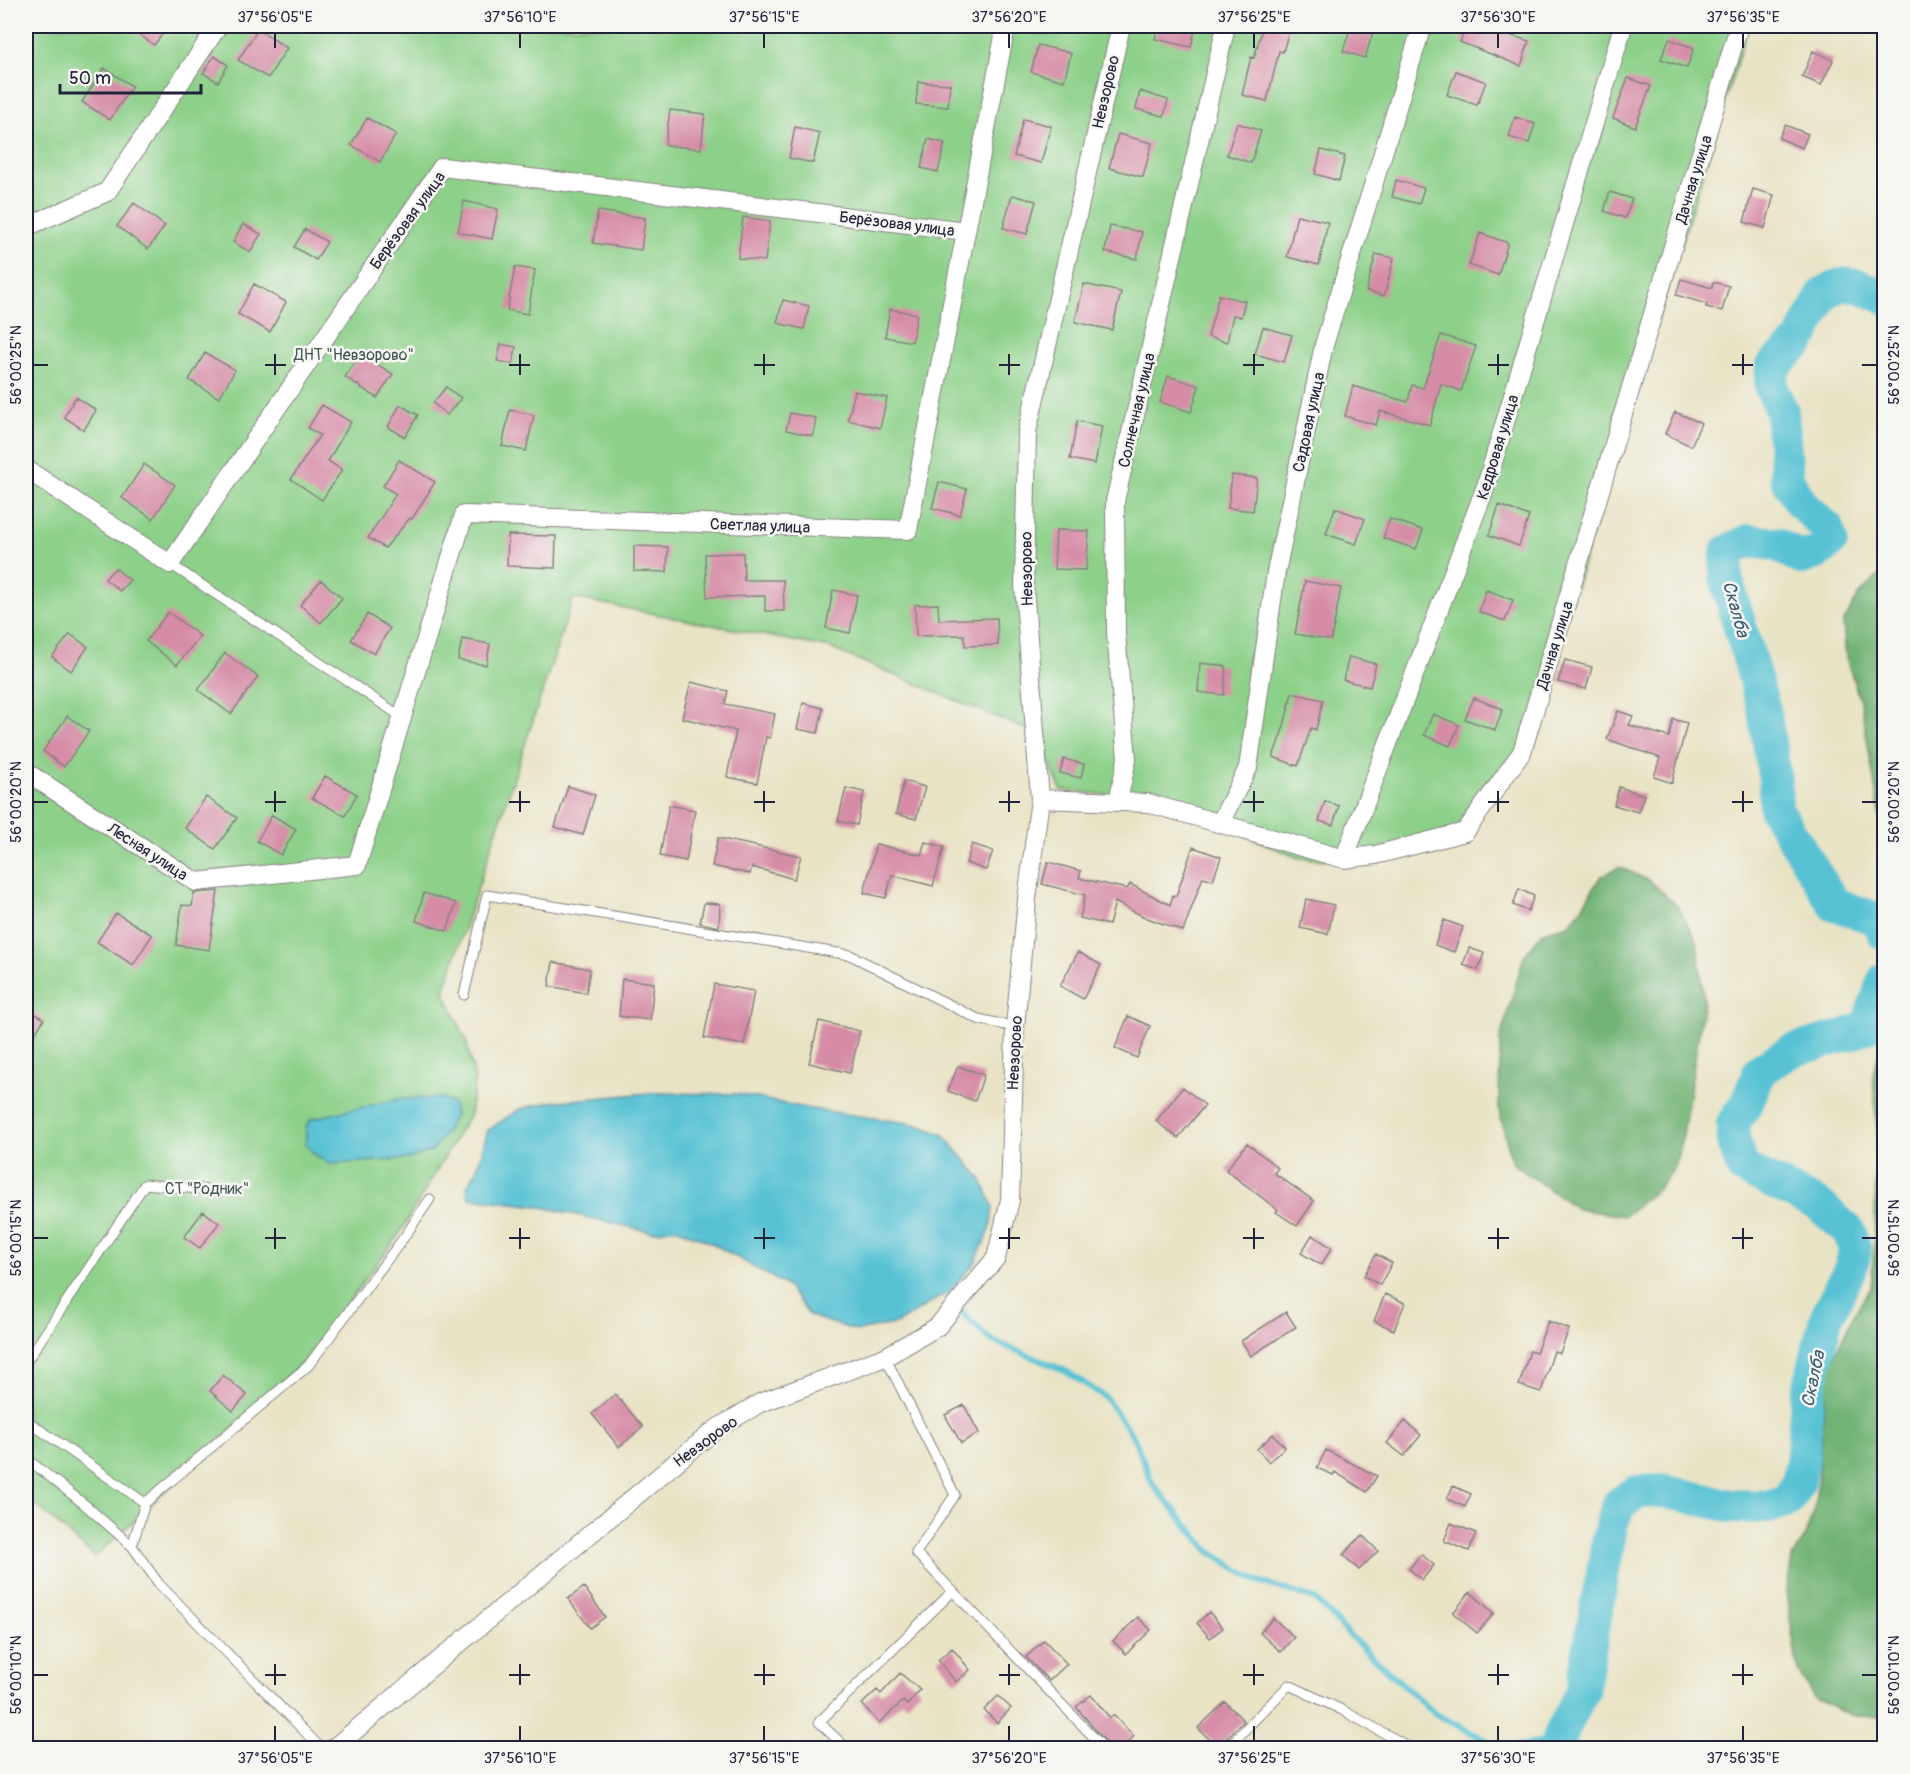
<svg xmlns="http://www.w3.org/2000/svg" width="1910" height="1774" font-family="Pangolin,sans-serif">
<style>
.green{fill:#8cd089;stroke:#577962;stroke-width:1.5}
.forest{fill:#71b275;stroke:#4a6a58;stroke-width:1.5}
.water{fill:#58c2d4;stroke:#3d7288;stroke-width:1.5}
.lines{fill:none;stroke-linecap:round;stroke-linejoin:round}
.stream{stroke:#58c2d4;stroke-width:6}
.river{stroke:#58c2d4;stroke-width:34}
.building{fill:#d68ba6}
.lane-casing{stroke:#868280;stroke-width:11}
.street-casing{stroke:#868280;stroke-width:20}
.lane{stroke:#fff;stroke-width:9}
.street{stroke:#fff;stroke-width:18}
.ticks{fill:none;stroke:#22223b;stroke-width:2}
.labels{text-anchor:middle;stroke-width:5;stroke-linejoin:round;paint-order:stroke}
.street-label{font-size:16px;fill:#22223b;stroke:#f6f6f2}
.park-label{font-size:16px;fill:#425652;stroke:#f6f6f2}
.water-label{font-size:18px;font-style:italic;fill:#355a71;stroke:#f6f6f2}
.neatline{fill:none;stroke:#22223b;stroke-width:2}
.ticks-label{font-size:15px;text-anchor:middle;fill:#22223b}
</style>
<rect width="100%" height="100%" fill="#f6f6f2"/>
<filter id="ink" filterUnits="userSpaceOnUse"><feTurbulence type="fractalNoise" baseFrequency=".0167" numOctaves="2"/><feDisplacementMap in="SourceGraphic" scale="12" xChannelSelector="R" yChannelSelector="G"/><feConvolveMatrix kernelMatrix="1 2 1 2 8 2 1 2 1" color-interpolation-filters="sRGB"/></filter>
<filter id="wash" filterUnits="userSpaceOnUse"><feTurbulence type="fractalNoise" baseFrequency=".008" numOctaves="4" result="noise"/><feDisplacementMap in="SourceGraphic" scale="24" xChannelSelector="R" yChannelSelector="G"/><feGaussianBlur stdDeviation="1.35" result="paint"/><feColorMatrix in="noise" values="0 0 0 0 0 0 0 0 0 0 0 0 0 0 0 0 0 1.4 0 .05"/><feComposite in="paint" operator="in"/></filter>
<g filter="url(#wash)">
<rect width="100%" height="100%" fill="#e9e3c5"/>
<!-- green -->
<path class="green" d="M26,26H1748L1529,741L1450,839L1374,863L1298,858L1166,801L1061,790L1037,734L830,648L573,598L444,991L466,1040L475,1079L470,1114L398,1236L301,1364L95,1557L26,1496Z"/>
<!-- forest -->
<path class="forest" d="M1884,570V839L1861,704L1846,657L1843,623L1858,596Z
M1619,867L1650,881L1677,906L1697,941L1704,1000L1683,1135L1674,1169L1659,1188L1624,1216L1577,1209L1512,1163L1499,1110L1500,1039L1524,956L1543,932L1568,925L1580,911L1600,877Z
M1884,1036V1717L1850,1716L1815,1699L1798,1671L1786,1592L1792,1558L1805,1535L1815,1509L1827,1373L1852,1317L1871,1288L1874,1250L1877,1129L1873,1074Z"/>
<!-- water -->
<path class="water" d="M650,1093L738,1094L811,1109L915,1124L942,1134L981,1178L993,1207L990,1230L974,1264L948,1292L898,1323L857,1331L810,1316L787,1286L712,1243L676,1228L652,1232L538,1206L469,1198L467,1187L477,1169L488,1130L520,1109L549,1102Z
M442,1098L453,1104L455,1115L446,1132L432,1151L407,1159L330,1164L315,1155L306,1144V1127L311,1119L398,1099Z"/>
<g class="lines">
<!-- stream -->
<path class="stream" d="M948,1292L967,1318L991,1340L1066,1371L1105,1397L1134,1438L1153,1485L1209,1551L1255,1580L1315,1599L1351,1637L1434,1713L1501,1748
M1504,1748L1558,1740"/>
<!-- river -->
<path class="river" d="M1884,297L1859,286L1843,284L1824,293L1799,342L1772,367L1771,387L1782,412L1787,479L1801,503L1828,529L1831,541L1819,552L1801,558L1776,544L1748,541L1727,552L1726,578L1764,710L1775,780L1776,810L1834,904L1879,920L1884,934
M1556,1748L1558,1740L1582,1691L1611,1526L1619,1504L1637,1492L1662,1491L1732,1506L1768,1507L1788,1500L1798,1482L1803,1456L1807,1398L1826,1318L1851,1267L1855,1251L1850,1232L1819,1205L1743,1168L1734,1145L1733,1123L1747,1103L1760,1070L1791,1051L1844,1036L1867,1027L1884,980"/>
</g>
<g id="blocks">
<!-- building -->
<path class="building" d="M127,26H169L154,45Z
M1158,26H1196L1191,47L1155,39Z
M1263,26H1290L1283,52L1279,51L1267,101L1242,95L1251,57L1254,58Z
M1351,26H1375L1365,58L1343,51Z
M1466,26H1490L1489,29L1529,41L1521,66L1460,42Z
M258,29L287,48L268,78L238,60Z
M1669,39L1694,48L1687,68L1661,59Z
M1038,45L1071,53L1064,81L1031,72Z
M1813,51L1833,60L1821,85L1802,77Z
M214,56L228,65L218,82L203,73Z
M104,68L132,86L110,120L82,102Z
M1456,71L1486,82L1477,105L1447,95Z
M1628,78L1651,86L1635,127L1613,118Z
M918,82L950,84L948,107L916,104Z
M1140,91L1168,100L1164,116L1136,109Z
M670,110L705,114L701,149L665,145Z
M1515,117L1535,124L1529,143L1509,137Z
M367,118L396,134L380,162L351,145Z
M1023,119L1051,126L1041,163L1014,156Z
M1237,123L1261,131L1251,163L1227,155Z
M1785,125L1808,134L1802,148L1779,138Z
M795,127L820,133L813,163L789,158Z
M1118,134L1152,143L1143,177L1109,168Z
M928,139L945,143L938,172L921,168Z
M1321,150L1345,156L1339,181L1315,174Z
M1396,180L1424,188L1419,204L1392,197Z
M1753,189L1774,195L1765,228L1744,222Z
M1610,192L1632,199L1625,218L1604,211Z
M1012,195L1036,201L1027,234L1003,228Z
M464,201L498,209L492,239L458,232Z
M134,203L165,226L148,249L117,226Z
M598,211L645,218L641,250L593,243Z
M1297,215L1328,222L1319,265L1287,257Z
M743,217L770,221L765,261L738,258Z
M243,224L261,234L250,252L233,242Z
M1110,226L1142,232L1137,259L1105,252Z
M305,229L327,242L316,260L294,247Z
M1480,233L1508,243L1498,275L1469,265Z
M1376,254L1394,258L1384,296L1366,291Z
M515,267L535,270L528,314L507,310Z
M1681,279L1712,288L1713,282L1729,286L1722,311L1706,307L1707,304L1676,295Z
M254,284L286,302L270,332L238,314Z
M1084,284L1121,292L1112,330L1075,322Z
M1219,295L1245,301L1241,317L1233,315L1227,342L1208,337Z
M783,300L809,306L804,329L777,323Z
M890,309L917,314L912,342L885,337Z
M1263,327L1292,335L1284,362L1255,354Z
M1441,335L1476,346L1461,391L1441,384L1430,425L1380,411L1376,425L1345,416L1353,386L1408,402L1412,385L1423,388Z
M501,344L516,347L513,364L497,361Z
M205,353L235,370L219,398L189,380Z
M360,354L393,374L377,398L345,377Z
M1168,376L1199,386L1191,412L1160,402Z
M446,387L461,398L447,415L433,403Z
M855,391L887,398L880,428L848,420Z
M76,397L96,410L84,430L64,417Z
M322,405L351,422L328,461L342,470L322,500L291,479L320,435L308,428Z
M400,405L418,415L405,437L388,427Z
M510,410L534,415L526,451L502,446Z
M1675,412L1701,423L1691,446L1665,434Z
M790,413L816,418L813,436L786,430Z
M1077,421L1102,426L1095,464L1070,459Z
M399,460L435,482L412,519L410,518L385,548L368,538L396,494L383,486Z
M144,464L175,485L153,519L122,498Z
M1232,475L1257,478L1253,511L1228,508Z
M939,482L967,489L960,515L932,508Z
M1499,505L1529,516L1519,546L1489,535Z
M1335,508L1365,519L1356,544L1326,534Z
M1390,519L1423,530L1416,549L1383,538Z
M1056,530L1089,531L1086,570L1054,569Z
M508,535L556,536L555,568L507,566Z
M634,546L668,547L667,572L634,571Z
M743,553L744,580H783L784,611H765V596L707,597L705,554Z
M115,568L130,580L120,591L105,579Z
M321,580L342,598L321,623L300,605Z
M1305,581L1341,588L1331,640L1295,634Z
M833,590L857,595L850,633L826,628Z
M1486,590L1513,600L1505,621L1479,612Z
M938,604L939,620L997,618L998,645L965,646L964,635L916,636L915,605Z
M168,612L200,636L177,665L146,641Z
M367,614L390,628L374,654L351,640Z
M70,634L88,647L71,671L52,657Z
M462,639L490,644L486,665L458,660Z
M225,653L258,677L231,714L198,690Z
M1349,657L1376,664L1370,687L1343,680Z
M1565,660L1592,667L1586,689L1558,682Z
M1200,663L1226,666L1224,695L1198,692Z
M691,682L728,691L725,704L775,714L770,738L766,737L757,783L727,777L736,731L682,718Z
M1292,693L1323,700L1316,730L1311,728L1298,766L1273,757L1284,726Z
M1474,698L1503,709L1495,730L1465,719Z
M803,703L823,708L818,733L797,729Z
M1618,711L1633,716L1629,725L1669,737L1673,719L1687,723L1672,783L1654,777L1660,758L1607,739Z
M1433,714L1459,725L1450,746L1424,735Z
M67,716L89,731L64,767L43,751Z
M1064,759L1084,764L1081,778L1060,773Z
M325,776L357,794L345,816L312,798Z
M904,781L925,787L916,819L896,814Z
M568,786L595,795L583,835L555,827Z
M1619,787L1644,795L1638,812L1614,805Z
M846,788L864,792L857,825L838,821Z
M206,797L237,818L215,849L185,828Z
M1325,801L1339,806L1333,825L1319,821Z
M669,805L695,810L686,861L660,856Z
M272,815L296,829L281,855L257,841Z
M718,838L801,856L794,879L752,867L750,874L712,866Z
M925,842L944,847L933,886L892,875L886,898L864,893L876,844L921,855Z
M972,844L993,851L986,870L966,863Z
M1193,847L1221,857L1213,880L1203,877L1183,931L1147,918L1115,902L1109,925L1080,918L1085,895L1042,884L1048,862L1081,871L1079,878L1127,889L1130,884L1170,905L1173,895L1176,896Z
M1519,889L1534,896L1528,911L1513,905Z
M218,891L209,950L176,945L182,905L192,906L194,893Z
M424,893L456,903L447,931L416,921Z
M1306,899L1334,905L1328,934L1300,928Z
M704,903L720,904L719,927L700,923Z
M116,913L152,935L133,965L97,942Z
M1444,920L1463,927L1454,952L1435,945Z
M1469,948L1484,953L1478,970L1463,965Z
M1078,952L1101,965L1083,999L1060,986Z
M553,962L590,969L586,993L549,986Z
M622,979L654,983L650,1020L619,1016Z
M714,984L754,991L744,1045L704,1038Z
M26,1008L44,1019L26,1049Z
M1128,1016L1150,1026L1137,1058L1115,1048Z
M819,1021L860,1031L850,1073L809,1063Z
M958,1066L984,1075L975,1101L948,1091Z
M1183,1087L1205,1105L1178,1138L1156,1121Z
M1247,1143L1278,1168L1274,1173L1314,1201L1297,1226L1276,1212L1278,1210L1226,1170Z
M203,1211L219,1223L200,1248L184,1237Z
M1312,1235L1332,1248L1321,1265L1301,1253Z
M1376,1254L1392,1263L1380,1285L1364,1276Z
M1385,1294L1405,1303L1394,1330L1374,1321Z
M1286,1312L1296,1327L1251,1356L1241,1341Z
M1548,1321L1569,1329L1560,1353L1554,1351L1541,1392L1519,1385L1530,1351L1536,1353Z
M223,1375L247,1395L233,1411L210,1391Z
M615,1394L643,1427L619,1447L592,1414Z
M964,1405L979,1433L961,1443L945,1415Z
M1405,1421L1421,1435L1404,1456L1387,1443Z
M1273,1434L1285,1447L1269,1462L1257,1449Z
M1326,1450L1377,1476L1367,1492L1335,1472L1333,1475L1317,1468Z
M1453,1486L1471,1494L1465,1507L1447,1499Z
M1451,1523L1476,1533L1469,1551L1444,1541Z
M1362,1535L1378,1551L1359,1570L1343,1555Z
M1421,1554L1434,1565L1422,1580L1409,1569Z
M584,1587L605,1617L590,1628L568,1599Z
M1470,1592L1494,1613L1477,1633L1453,1613Z
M1209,1612L1223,1628L1210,1638L1197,1623Z
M1138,1617L1151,1630L1126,1654L1113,1641Z
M1273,1618L1294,1637L1281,1652L1260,1633Z
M1044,1640L1067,1664L1049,1681L1026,1657Z
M952,1648L970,1670L956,1682L938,1660Z
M900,1673L920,1690L907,1705L903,1701L879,1723L862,1704L877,1690L881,1694Z
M1091,1695L1110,1718L1113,1715L1134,1736L1122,1749H1112L1076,1707Z
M998,1696L1011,1708L997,1723L984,1710Z
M1225,1702L1244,1721L1217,1747L1198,1728Z"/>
</g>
</g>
<g filter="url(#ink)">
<use href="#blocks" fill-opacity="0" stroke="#868280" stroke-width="1.5"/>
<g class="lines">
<!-- lane casing -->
<g class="lane-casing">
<path id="lane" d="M170,564L402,717
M464,995L487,895L850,955L978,1019L1015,1027
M885,1357L955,1495L916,1553L1104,1748
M26,1362L145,1184L210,1190
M26,1420L145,1503
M26,1458L84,1504L132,1546
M321,1748L159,1584L132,1546L145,1503L308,1366L405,1236L430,1199
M846,1748L819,1722L952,1592
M1227,1748L1289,1685L1342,1710L1411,1748"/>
</g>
<!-- street casing -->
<g class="street-casing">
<path id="street" d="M26,227L107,192L218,26
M26,469L170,564L442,167L966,231
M26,772L196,882L357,865L464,515L908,530L1006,26
M1040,799L1148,803L1344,859L1375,855L1465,832L1522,752L1739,26
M1118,801L1127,759L1116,633L1115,501L1226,26
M1220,823L1248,768L1276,572L1324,345L1422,26
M1344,859L1486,486L1623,26
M334,1748L716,1429L760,1403L885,1357L937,1327L996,1258L1010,1200L1015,1027L1027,899L1040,799L1024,585L1027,432L1121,26"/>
</g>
<!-- lane -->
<use href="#lane" class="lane"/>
<!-- street -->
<use href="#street" class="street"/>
</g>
</g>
<!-- ticks -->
<path class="ticks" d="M275,33V48M520,33V48M764,33V48M1009,33V48M1254,33V48M1498,33V48M1743,33V48M275,354V375M520,354V375M764,354V375M1009,354V375M1254,354V375M1498,354V375M1743,354V375M33,365H48M265,365H286M509,365H530M754,365H775M999,365H1020M1243,365H1264M1488,365H1509M1732,365H1753M1862,365H1877M275,791V812M520,791V812M764,791V812M1009,791V812M1254,791V812M1498,791V812M1743,791V812M33,802H48M265,802H286M509,802H530M754,802H775M999,802H1020M1243,802H1264M1488,802H1509M1732,802H1753M1862,802H1877M275,1228V1249M520,1228V1249M764,1228V1249M1009,1228V1249M1254,1228V1249M1498,1228V1249M1743,1228V1249M33,1238H48M265,1238H286M509,1238H530M754,1238H775M999,1238H1020M1243,1238H1264M1488,1238H1509M1732,1238H1753M1862,1238H1877M275,1664V1685M520,1664V1685M764,1664V1685M1009,1664V1685M1254,1664V1685M1498,1664V1685M1743,1664V1685M33,1675H48M265,1675H286M509,1675H530M754,1675H775M999,1675H1020M1243,1675H1264M1488,1675H1509M1732,1675H1753M1862,1675H1877M275,1726V1741M520,1726V1741M764,1726V1741M1009,1726V1741M1254,1726V1741M1498,1726V1741M1743,1726V1741"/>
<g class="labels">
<!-- street labels -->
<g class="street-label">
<text transform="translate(1105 92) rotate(-77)" y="6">Невзорово</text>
<text transform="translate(1693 179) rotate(-73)" y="6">Дачная улица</text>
<text transform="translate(407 220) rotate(-54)" y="6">Берёзовая улица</text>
<text transform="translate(897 223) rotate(7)" y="6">Берёзовая улица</text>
<text transform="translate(1136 410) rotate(-77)" y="6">Солнечная улица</text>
<text transform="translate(1308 422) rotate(-78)" y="6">Садовая улица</text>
<text transform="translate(1497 447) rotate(-73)" y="6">Кедровая улица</text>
<text transform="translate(760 525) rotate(2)" y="6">Светлая улица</text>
<text transform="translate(1026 569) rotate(-91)" y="6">Невзорово</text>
<text transform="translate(1554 645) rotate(-73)" y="6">Дачная улица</text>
<text transform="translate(148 851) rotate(33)" y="6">Лесная улица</text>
<text transform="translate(1014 1053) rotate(-87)" y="6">Невзорово</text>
<text transform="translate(705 1441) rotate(-36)" y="6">Невзорово</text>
</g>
<!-- park labels -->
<g class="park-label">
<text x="354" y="360">ДНТ "Невзорово"</text>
<text x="207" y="1194">СТ "Родник"</text>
</g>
<!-- water labels -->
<g class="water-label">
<text transform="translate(1736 609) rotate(75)" y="6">Скалба</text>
<text transform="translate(1813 1379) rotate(-78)" y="6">Скалба</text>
</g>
</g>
<!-- margin -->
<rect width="1910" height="1774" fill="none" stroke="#f6f6f2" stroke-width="66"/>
<!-- scale -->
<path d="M60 84v9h141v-9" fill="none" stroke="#22223b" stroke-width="3"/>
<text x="69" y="84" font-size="18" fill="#22223b" stroke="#f6f6f2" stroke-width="4.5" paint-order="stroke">50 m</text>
<rect x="33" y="33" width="1844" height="1708" class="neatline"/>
<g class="ticks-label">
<text x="275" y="22">37°56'05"E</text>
<text x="520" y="22">37°56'10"E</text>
<text x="764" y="22">37°56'15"E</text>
<text x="1009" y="22">37°56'20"E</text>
<text x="1254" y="22">37°56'25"E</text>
<text x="1498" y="22">37°56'30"E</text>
<text x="1743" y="22">37°56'35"E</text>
<text transform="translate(16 365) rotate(-90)" y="5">56°00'25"N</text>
<text transform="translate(1894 365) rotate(-90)" y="5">56°00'25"N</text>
<text transform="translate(16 802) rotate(-90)" y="5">56°00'20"N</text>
<text transform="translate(1894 802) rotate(-90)" y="5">56°00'20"N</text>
<text transform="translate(16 1238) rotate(-90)" y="5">56°00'15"N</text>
<text transform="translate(1894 1238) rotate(-90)" y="5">56°00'15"N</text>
<text transform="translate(16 1675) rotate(-90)" y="5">56°00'10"N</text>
<text transform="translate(1894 1675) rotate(-90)" y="5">56°00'10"N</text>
<text x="275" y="1763">37°56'05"E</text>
<text x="520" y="1763">37°56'10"E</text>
<text x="764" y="1763">37°56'15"E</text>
<text x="1009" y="1763">37°56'20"E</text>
<text x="1254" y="1763">37°56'25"E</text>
<text x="1498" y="1763">37°56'30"E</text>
<text x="1743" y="1763">37°56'35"E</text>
</g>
</svg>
